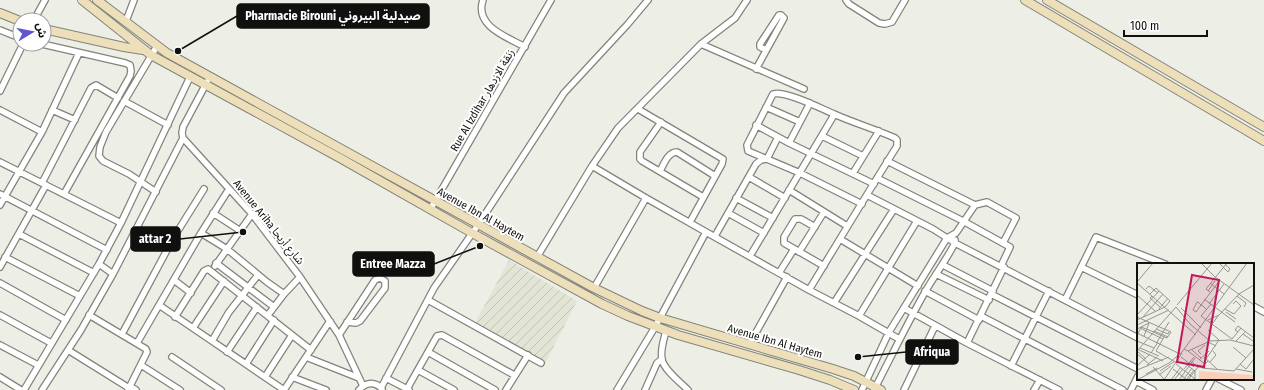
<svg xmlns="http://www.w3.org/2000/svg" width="1264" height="390" font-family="'Fira Sans Condensed','Noto Sans Arabic',sans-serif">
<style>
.industrial{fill:url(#industrial-furrows)}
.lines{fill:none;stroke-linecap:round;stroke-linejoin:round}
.street-casing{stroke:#82847c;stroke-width:8}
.secondary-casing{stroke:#82847c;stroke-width:10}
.street{stroke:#fff;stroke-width:5.5}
.secondary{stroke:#eddfba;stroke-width:8}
.labels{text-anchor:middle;stroke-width:4;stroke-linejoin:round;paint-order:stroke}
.street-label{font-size:11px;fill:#10110e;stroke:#fff}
.inset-road{fill:none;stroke:#959690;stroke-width:1}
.view{fill:#c2185b;fill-opacity:0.15;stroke:#c2185b;stroke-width:2}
.inset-edge{fill:none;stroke:#10110e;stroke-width:2}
.leader{fill:none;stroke:#10110e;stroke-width:1.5}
.callout-dot{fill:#10110e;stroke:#fff;stroke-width:1.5}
.callout{fill:#10110e;stroke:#10110e;stroke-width:1.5}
.callout-label{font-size:12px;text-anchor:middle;font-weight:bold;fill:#fff}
</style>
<defs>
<pattern id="industrial-furrows" width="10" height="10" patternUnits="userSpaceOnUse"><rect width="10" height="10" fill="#e2e5d5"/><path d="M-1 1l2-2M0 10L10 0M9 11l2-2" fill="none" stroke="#c1c3b6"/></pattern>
</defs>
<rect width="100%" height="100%" fill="#edefe6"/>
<!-- industrial -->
<path class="industrial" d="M509,260L577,301L546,362L475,323Z"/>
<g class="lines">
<!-- street casing -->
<g class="street-casing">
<path id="street" d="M483,0C474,26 507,37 525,47
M846,0L849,4L879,23L885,24L892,22L905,0
M34,20L45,0
M126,21L134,0
M0,30L20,38
M42,44L125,63L130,65L131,71L130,76L64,194
M701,44L804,89
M756,69L784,18L781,15H779L760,44V47L766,50
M207,82L183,127L182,133L183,138L252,214L300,277L339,335L363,386
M0,91L23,44
M124,101L168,125
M766,107L800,122
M638,109L723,159L722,164L690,222
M0,110L42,132
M52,110L75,120
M661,122L640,152V159L642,161L703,197
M756,125L789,143L874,184
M822,136L863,156
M789,143L810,103
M767,159L778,137
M0,162L121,223
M592,166L646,198L706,232
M660,171C664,164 668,152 677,152L715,176
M853,173L879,131
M749,177L785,198
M877,178L963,221L1010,247L1001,266
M42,183L91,88L96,85L118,98
M789,190L847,226
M156,192L129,174L103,161L99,156L100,147L106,132L157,46
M0,194L107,250
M867,195L933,229L955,243L1138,338
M736,198L773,218
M0,205L42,132L79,53
M975,205L987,202L1016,218L1003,243
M430,210L551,0
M213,213L239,230
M728,213L764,233
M815,227L801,219H795L784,237V243L824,266
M201,233L227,249L267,282L284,294
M19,234L94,273
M715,236L756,164L761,160L767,159
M840,239L918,286
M799,252L824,212
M750,256L834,115
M5,257L80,296
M537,257L592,166L618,128L701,44L735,18L747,0
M216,263L274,307
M99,264L113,274
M943,265L993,291
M215,266L252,214
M0,267L46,185
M1081,267L1138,295
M779,273L794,249
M936,274L989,300
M174,280L191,293
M0,283L66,320
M594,288L646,198
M809,290C838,242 867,194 897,146V140L895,138C875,129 854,123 834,114C822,109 785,90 773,94L747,145L748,151L800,173L862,204
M925,291L979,320
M991,294L1138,369
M428,300L541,363
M1065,300L1096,237L1165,264
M834,303L894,209
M159,305L284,390
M1253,306L1264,312
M904,308L967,343L1059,390
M0,315L51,343
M89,315L146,349L147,352L128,390
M268,315L284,294L300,277
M859,316L917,221
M981,316L1123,390
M175,317L204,271L208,269L311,350
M193,328L224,281
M666,331C664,339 660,350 662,359C663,369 681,383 688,390
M122,334L174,237L204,189
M339,335L375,280L380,278L385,281V288L360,321L356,323L347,322
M212,341L229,312L258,275
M137,343L201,233L229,189
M967,343L1004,267
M0,345L38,365
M749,345L787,277
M68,350L129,388
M227,352L257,307
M428,352L495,390
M172,357L221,390
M306,357L359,378
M246,364L274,320
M141,365L180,390
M1011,366L1049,291
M418,370L454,390
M0,377L21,390
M265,377L292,335
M292,377L326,390
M386,378L409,390
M1219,379L1241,390
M1136,381L1153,390
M130,386L136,390
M381,388L434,288L478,225L564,93L627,25L648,0
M407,389L437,336L442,335L514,375
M24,390L99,264L121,223L190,77
M42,390L81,330L113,274L183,138
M284,390L330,321
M359,390C366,382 375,381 382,389
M506,390L528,355
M617,390L655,327L706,232L809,290L859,316L899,339
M645,390L657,363L662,359
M862,390L889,332L947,238L956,233L975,205L887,161
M874,390C891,357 907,324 925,292C935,275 946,260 955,243V240
M904,390L935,326
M1034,390L1040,380
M1131,390L1138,376
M1206,390L1212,379"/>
</g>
<!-- secondary casing -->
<g class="secondary-casing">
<path id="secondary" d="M82,0L151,55L340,158L472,233L602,304L628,316L678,335L799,370L830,380L854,390
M97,0L167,53L594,288L642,311L660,318L833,369L854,376L881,390
M1025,0L1264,141
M1047,0L1264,127
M0,13L20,21
M44,29L124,47L143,50
M1263,390L1264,388"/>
</g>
<!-- street -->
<use href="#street" class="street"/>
<!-- secondary -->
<use href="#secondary" class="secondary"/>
</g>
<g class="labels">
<!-- street labels -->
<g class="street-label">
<text transform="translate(482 100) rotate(-60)" y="4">Rue Al Izdihar زنقة الازدهار</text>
<text transform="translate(481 214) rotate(29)" y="4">Avenue Ibn Al Haytem</text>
<text transform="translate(269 222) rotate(51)" y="4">Avenue Ariha شارع أريحا</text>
<text transform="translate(775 341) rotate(16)" y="4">Avenue Ibn Al Haytem</text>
</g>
</g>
<!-- overview -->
<g transform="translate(1137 263)">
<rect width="117" height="117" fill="#edefe6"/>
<path d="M62,108L116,112L117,117H62Z" fill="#facfb7"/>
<path class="inset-road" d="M64,0L78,14L117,42M82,0L91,9L93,6L87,0M0,19L16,0M0,20L33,49M73,20L87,31M9,26L12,23L21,30M71,28L78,18M73,29L69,26L90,0M0,32L18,48M15,33L13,35L23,44M100,33L109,40L107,44M67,36L98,59M72,41L87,21M74,41L64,53L95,76M40,42L75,0M64,42L59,49L56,47L60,39H61L64,42L66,43L70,47M64,42L83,17M39,44L53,61L73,78M44,45L64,65M22,46L31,35M88,46L97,51L104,43L99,38L96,41M33,49L59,72M89,49L99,56M0,52L22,28M0,54L34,69L30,75L16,69M6,54L26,31M0,57L28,44L33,38L19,25L13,31M71,57L82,52L102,31L117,22M73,58L76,60L81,53M0,62L32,47M3,65L26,76M0,66L12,60M19,66L31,71L32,69M71,67L82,77M17,68L31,74M101,69L98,67L101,63L117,75M0,70L43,91M106,71L116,78M0,73L4,64L17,69M7,73L12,60M27,74L19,88L40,100M95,76L104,65M0,78L17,85M73,78L93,77L117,83M99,78L108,69M20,79L32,59M96,84L109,95M3,85L22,93M0,86L26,98M47,86L51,88L71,79L79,83M55,87L64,95M0,88L39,44M0,88L9,96M51,88L68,101L71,98M14,90L21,79M0,91L12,101M64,91L61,88L68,82M44,94L57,104M67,94L80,106M69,96L82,77M62,97L72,88M53,98L61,104H66M73,99L79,92L76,88M39,101L58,116M103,101L109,106L117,96M10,102L20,94M50,102L58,108V116M0,103L13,91M16,104L27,116M65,105L97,108M36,106L50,117M47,106L57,94M99,106L115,109M0,107L32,94M23,108L38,98M97,108L117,86M9,111L20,105M22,112L34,103M0,117L32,100L45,89L110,0M27,117L45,90M34,117L44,104M37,117L46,106M42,117L58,95M46,117L55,105M49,117L57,107M51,117L61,104"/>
<path class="view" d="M55,12L82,17L67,104L40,99Z"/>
<rect width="117" height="117" class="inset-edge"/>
</g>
<!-- callouts -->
<path class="leader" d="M178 51L237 16M243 232L180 239M480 246L434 264M858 357L906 352"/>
<g class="callout-dot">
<circle cx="178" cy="51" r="4"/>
<circle cx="243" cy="232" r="4"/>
<circle cx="480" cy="246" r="4"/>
<circle cx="858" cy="357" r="4"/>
</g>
<g class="callout">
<rect x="237" y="4" width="192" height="24" rx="4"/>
<rect x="131" y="227" width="49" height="24" rx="4"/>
<rect x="353" y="252" width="81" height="24" rx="4"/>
<rect x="906" y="340" width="52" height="24" rx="4"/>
</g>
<g class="callout-label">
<text x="333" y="20">Pharmacie Birouni صيدلية البيروني</text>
<text x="155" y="243">attar 2</text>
<text x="393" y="268">Entree Mazza</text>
<text x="932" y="356">Afriqua</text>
</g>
<!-- north arrow -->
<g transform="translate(32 32) rotate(80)"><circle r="19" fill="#ffffff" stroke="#9fa09f"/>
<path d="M0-3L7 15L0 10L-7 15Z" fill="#6057d0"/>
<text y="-6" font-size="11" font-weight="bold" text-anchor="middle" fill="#10110e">ش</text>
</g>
<!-- scale -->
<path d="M1124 30v6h83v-6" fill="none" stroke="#10110e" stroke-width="2"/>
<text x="1130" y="30" font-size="12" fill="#10110e" stroke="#ffffff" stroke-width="3" paint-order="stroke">100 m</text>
</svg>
